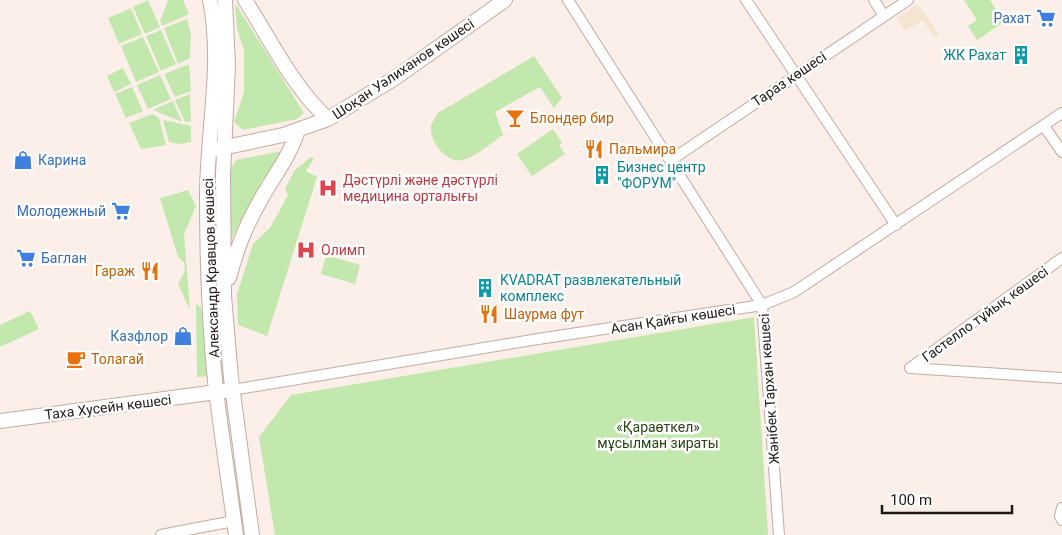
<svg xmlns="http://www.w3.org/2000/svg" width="1062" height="535" font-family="Roboto,sans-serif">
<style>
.commercial{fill:#f4e5d2}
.green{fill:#c3e8ae}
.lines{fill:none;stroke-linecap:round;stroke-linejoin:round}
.street-casing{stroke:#c2aba2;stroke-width:12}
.secondary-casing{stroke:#c2aba2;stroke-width:16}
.street{stroke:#fff;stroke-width:10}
.secondary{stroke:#fff;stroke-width:14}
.labels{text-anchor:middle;stroke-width:5;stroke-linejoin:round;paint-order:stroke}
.shop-label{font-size:14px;fill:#366cbe;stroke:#fff;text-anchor:end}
.culture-label{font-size:14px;fill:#0d838f;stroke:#fff;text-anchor:start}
.street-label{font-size:14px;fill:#211916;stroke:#fff}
.food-label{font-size:14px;fill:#c56008;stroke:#fff;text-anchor:start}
.health-label{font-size:14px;fill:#be3a42;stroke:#fff;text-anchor:start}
.park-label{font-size:14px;fill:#294615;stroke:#fff}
</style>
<rect width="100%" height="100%" fill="#fceee8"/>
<!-- commercial -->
<path class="commercial" d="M914,6L920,7L939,35L935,38L923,20L905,31L896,18Z"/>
<!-- green -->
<path class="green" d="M148,0L160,27L145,34L133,7Z
M168,0H183L189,14L162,26L160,21Z
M964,0H990L1004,22L977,40L968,26L977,20Z
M235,3L304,113L297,119L243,130L234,122L244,92V50L237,29Z
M131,8L142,34L119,44L108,18Z
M187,19L191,35L190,58L178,64L164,28Z
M161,30L176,64L161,71L146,36Z
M143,37L159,72L136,82L121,46Z
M534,56L562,98L554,108L540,87L495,112L503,135C491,143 477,156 463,160C447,164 429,141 431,127C431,122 436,118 438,113Z
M189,64L191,91L175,97L164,74Z
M123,68L131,84L114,92L107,76Z
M160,75L171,99L148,109L137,85Z
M132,87L143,111L126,118L115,94Z
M190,94L191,121L185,122L175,100Z
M173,101L182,122L153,110Z
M152,114L159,118L166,145L141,149L129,123Z
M163,120L191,126V142L179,144L169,142Z
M553,129L562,143L559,145L565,154L532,176L517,154Z
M287,150L262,181L231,240V168L236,160Z
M311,157L314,159L306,171L317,177L267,336L238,325L237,294L253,244L270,228L288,195L285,189L294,171Z
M188,190L196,206L184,234L190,310L178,284L185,271L184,262L178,257L160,198Z
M326,255L360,265L355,284L321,274Z
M196,303L201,308L209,376L197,377Z
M30,311L39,329L0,347V325Z
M754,317L768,535H275L259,437L291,395Z"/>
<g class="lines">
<!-- street casing -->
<g class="street-casing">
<path id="street" d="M568,0L762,305L779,535
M746,0L896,225
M874,0L884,16
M1044,126L1062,152
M671,160L908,0
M910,368L1062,258
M910,368L1062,378
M232,390L538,339L762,305L794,292L1062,113
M1062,508L1060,516L1062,520
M161,535L234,521"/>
</g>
<!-- secondary casing -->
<g class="secondary-casing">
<path id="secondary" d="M210,0C223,64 207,131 207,196C207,258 209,320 215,381C221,433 229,484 236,535
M225,0L228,65L223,175L224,296L231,378L252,535
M245,0C270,39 294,89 328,119
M217,149L283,135L328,119L395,78L505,0
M229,278C237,248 245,227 261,199C274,176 290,156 298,130
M0,421L224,391"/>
</g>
<!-- street -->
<use href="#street" class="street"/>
<!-- secondary -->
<use href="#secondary" class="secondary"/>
</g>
<!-- icons -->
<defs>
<g id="supermarket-bare" transform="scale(1.5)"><path d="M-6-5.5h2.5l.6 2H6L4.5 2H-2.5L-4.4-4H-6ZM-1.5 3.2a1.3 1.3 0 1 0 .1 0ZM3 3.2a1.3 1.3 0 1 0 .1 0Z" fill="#3f7fe0" stroke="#fff" stroke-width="2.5" paint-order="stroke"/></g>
<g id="building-bare" transform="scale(1.5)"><path d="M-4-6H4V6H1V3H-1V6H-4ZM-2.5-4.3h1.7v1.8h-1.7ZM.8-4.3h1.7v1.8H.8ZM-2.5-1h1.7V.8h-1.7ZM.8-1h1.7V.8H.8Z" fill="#0f9aa8" stroke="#fff" stroke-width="2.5" paint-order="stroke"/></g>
<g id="bar-bare" transform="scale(1.5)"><path d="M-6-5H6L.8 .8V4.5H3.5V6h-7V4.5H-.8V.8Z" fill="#e8710a" stroke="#fff" stroke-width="2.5" paint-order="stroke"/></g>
<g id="restaurant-bare" transform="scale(1.5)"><path d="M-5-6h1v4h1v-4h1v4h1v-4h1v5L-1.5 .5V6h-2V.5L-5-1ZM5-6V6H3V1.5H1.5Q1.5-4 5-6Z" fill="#e8710a" stroke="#fff" stroke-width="2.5" paint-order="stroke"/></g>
<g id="shop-bare" transform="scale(1.5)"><path d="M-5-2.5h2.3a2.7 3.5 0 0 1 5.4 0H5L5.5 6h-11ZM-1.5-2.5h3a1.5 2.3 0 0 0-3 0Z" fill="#3f7fe0" stroke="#fff" stroke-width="2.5" paint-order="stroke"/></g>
<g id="hospital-bare" transform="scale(1.5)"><path d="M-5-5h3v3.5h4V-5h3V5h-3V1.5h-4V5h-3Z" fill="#e0444e" stroke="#fff" stroke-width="2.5" paint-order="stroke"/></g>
<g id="cafe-bare" transform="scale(1.5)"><path d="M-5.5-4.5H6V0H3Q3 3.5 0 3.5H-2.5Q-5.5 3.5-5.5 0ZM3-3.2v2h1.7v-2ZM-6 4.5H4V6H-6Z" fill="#e8710a" stroke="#fff" stroke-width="2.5" paint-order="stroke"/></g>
</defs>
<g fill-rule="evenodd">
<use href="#supermarket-bare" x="1046" y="18"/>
<use href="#building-bare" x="1021" y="55"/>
<use href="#bar-bare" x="515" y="118"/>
<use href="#restaurant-bare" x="594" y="149"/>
<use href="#shop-bare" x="23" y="160"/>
<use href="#building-bare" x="602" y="175"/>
<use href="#hospital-bare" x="328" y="188"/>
<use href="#supermarket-bare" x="121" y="211"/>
<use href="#hospital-bare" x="306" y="250"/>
<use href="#supermarket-bare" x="26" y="258"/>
<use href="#restaurant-bare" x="150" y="271"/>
<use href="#building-bare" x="485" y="288"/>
<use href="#restaurant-bare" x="489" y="314"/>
<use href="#shop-bare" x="183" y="336"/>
<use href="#cafe-bare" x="76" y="359"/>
</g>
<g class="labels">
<!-- shop labels -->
<g class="shop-label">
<text x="1031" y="23">Рахат</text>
<text x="38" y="165" text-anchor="start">Карина</text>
<text x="106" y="216">Молодежный</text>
<text x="41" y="263" text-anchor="start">Баглан</text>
<text x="168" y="341">Казфлор</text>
</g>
<!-- culture labels -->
<g class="culture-label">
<text x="1006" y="60" text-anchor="end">ЖК Рахат</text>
<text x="617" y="172">Бизнес центр<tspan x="617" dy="16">"ФОРУМ"</tspan></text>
<text x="500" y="285">KVADRAT развлекательный<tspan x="500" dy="16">комплекс</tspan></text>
</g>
<!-- street labels -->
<g class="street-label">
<text transform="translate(403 69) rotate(-34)" y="5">Шоқан Уәлиханов көшесі</text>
<text transform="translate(789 79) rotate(-34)" y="5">Тараз көшесі</text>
<text transform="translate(211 268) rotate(-92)" y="5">Александр Кравцов көшесі</text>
<text transform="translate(985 314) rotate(-36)" y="5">Гастелло тұйық көшесі</text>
<text transform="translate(673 319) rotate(-9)" y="5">Асан Қайғы көшесі</text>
<text transform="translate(769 389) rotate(-94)" y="5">Жәнібек Тархан көшесі</text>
<text transform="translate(108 407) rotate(-7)" y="5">Таха Хусейн көшесі</text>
</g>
<!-- food labels -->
<g class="food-label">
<text x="530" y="123">Блондер бир</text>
<text x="609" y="154">Пальмира</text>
<text x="135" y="276" text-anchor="end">Гараж</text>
<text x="504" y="319">Шаурма фут</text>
<text x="91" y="364">Толагай</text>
</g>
<!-- health labels -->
<g class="health-label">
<text x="343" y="185">Дәстүрлі және дәстүрлі<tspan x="343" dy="16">медицина орталығы</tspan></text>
<text x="321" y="255">Олимп</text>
</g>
<!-- park labels -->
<g class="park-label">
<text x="658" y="432">«Қараөткел»<tspan x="658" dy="16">мұсылман зираты</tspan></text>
</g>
</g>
<!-- scale -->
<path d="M882 505v8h130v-8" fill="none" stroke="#211916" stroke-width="2.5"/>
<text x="890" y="505" font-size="15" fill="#211916" stroke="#ffffff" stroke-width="4" paint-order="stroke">100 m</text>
</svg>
